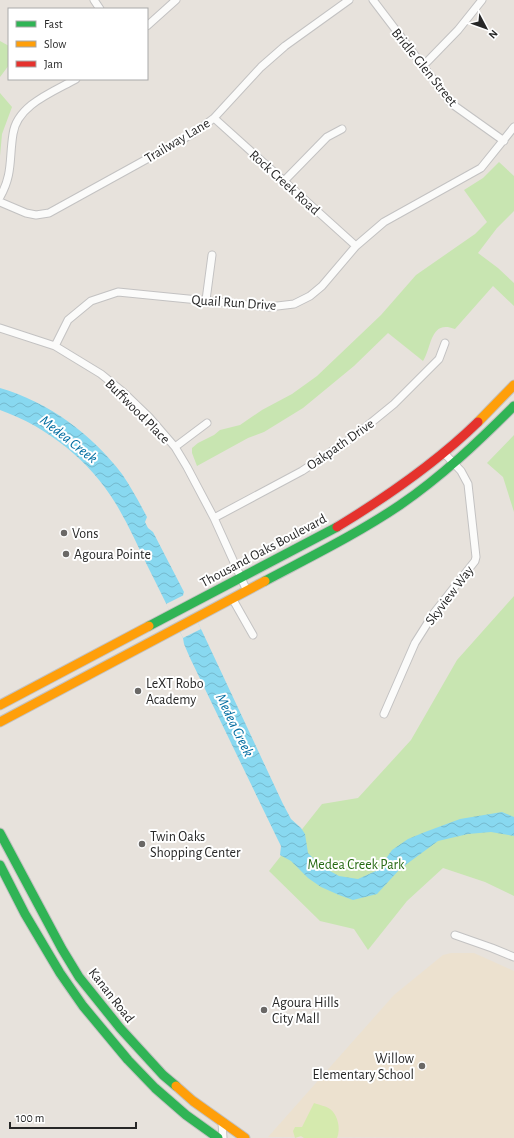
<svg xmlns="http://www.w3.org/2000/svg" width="514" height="1138" font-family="'Alegreya Sans',sans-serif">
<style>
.education{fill:#ece1cf}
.green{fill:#c8e5b1}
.pitch{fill:#d5eaae}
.water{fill:url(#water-waves)}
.pier{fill:#e7e2dc}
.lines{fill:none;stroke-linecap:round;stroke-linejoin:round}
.street-casing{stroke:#c3c2c2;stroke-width:9}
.fast-casing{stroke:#c3c2c2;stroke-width:11}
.slow-casing{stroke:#c3c2c2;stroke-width:11}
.jam-casing{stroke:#c3c2c2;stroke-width:11}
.street{stroke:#fbfbfa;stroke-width:7}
.fast{stroke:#30b455;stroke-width:9}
.slow{stroke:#ff9f0a;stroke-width:9}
.jam{stroke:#e5322d;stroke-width:9}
.poi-dot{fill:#6a6866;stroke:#fff;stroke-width:1.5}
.labels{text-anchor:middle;stroke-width:4;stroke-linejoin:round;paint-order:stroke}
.street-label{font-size:14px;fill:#272727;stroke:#fff}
.poi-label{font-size:14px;fill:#272727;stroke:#fff;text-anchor:start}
.park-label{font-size:14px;fill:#266913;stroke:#fff}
.water-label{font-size:15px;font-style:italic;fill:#026da1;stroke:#fff}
</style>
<defs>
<pattern id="water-waves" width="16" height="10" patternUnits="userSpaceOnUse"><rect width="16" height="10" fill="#88d8f0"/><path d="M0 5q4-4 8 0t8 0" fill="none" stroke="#75b9ce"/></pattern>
</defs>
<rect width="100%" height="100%" fill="#e7e2dc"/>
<!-- education -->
<path class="education" d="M451,953H474L514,971V1138L268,1137L394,995L443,955Z"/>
<!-- green -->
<path class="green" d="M0,41L9,46V65L0,77Z
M0,93L12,107L2,134L0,156Z
M499,162L514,176V211L497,228L478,253L498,268L514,283V306L493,286L455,329C430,319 432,347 423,361L388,333L354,366L303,408L264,432L248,438L197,466L192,453V448L198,443L214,435L220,430L240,425L262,410L292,394L317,376L381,315L416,275L475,234L487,222L464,190L483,178Z
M514,435V512L503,477L487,463Z
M514,596V896L485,882L443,868L407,901L368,950L354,929L320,921L269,871L322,804L358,798L411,740L457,660Z"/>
<!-- pitch -->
<path class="pitch" d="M314,1103C319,1105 326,1106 330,1109C338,1115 341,1129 337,1138H304L301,1136L295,1138L293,1131L295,1127H302Z"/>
<!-- water -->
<path class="water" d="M0,388C48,402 92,434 122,474C131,487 139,502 147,517L145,522L148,528L153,532L184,592L183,595L202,631L283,804L291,819L301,828L305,834L308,853L321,866L339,876L358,879L378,870L392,850L408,839L425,832L460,819L502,812L514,817V836L491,832L468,834L438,841L400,869L377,894L353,900L339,895L321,887L308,878L291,861L280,855L281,846L277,838L190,658L184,644L183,638C171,613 159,589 147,565C137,544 128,524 116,504C90,461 48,427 0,410Z"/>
<!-- pier -->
<path class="pier" d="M184,595L201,629L183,638L166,604Z"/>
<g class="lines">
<!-- street casing -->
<g class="street-casing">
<path id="street" d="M94,0L100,9
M373,0L452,104L504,141
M147,26L176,0
M423,66L458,30L482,0
M214,118L356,246
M284,181L327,137L342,129
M0,197C13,174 9,159 13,134C17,105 53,92 76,79
M0,202L26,213L36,215L49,213L194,133L214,118L261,67L285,46L349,0
M206,300L212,255
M0,328L55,346L101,374L123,392L149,417L175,447L187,467L214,518L247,591
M55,346L68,320L91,301L118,292L269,307L294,304L310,296L322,286L356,246L384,222L481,168L514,127
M175,447L207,423
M214,518L302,471L356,435L394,404L439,359L445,343
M232,598L253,635
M384,714L415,643L434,613L475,561L476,557L468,484L461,471L444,453
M455,935L492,948L514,957
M222,1122L223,1138"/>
</g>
<!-- fast casing -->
<g class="fast-casing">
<path id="fast" d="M265,581C310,557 357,534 400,505C441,477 478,442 514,406
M149,626L337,527
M0,833L62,949L79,977L120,1028L163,1075L176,1086
M0,865L25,914L60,973L83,1006L128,1060L155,1088L186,1115L218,1138"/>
</g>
<!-- slow casing -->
<g class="slow-casing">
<path id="slow" d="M478,422L514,385
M0,705L149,626
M0,722L265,581
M176,1086L193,1101L245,1138"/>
</g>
<!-- jam casing -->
<g class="jam-casing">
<path id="jam" d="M337,527C388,496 436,463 478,422"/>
</g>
<!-- street -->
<use href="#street" class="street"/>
<!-- fast -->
<use href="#fast" class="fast"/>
<!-- slow -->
<use href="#slow" class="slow"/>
<!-- jam -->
<use href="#jam" class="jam"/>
</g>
<!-- markers -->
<g class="poi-dot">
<circle cx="64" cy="533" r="4"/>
<circle cx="66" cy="554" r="4"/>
<circle cx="138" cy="691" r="4"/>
<circle cx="142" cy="844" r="4"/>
<circle cx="264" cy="1010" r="4"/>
<circle cx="422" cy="1066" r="4"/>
</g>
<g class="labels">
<!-- street labels -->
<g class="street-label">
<text transform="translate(425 67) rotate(51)" y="5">Bridle Glen Street</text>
<text transform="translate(177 140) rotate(-31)" y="5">Trailway Lane</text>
<text transform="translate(285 182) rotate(42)" y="5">Rock Creek Road</text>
<text transform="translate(234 302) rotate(4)" y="5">Quail Run Drive</text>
<text transform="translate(138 411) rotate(45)" y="5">Buffwood Place</text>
<text transform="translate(340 444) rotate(-35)" y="5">Oakpath Drive</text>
<text transform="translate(263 550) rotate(-28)" y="5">Thousand Oaks Boulevard</text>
<text transform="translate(449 595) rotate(-53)" y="5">Skyview Way</text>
<text transform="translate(112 995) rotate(52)" y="5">Kanan Road</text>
</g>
<!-- poi labels -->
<g class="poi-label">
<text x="72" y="538">Vons</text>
<text x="74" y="559">Agoura Pointe</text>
<text x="146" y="688">LeXT Robo<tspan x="146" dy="16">Academy</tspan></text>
<text x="150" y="841">Twin Oaks<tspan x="150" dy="16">Shopping Center</tspan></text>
<text x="272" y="1007">Agoura Hills<tspan x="272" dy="16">City Mall</tspan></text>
<text x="414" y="1063" text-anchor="end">Willow<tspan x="414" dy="16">Elementary School</tspan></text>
</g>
<!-- park labels -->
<g class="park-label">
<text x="356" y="869">Medea Creek Park</text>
</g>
<!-- water labels -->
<g class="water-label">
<text transform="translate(69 439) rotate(38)" y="5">Medea Creek</text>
<text transform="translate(235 725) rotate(64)" y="5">Medea Creek</text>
</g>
</g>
<!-- legend -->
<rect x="8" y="8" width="140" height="72" fill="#ffffff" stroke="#a9a9a9"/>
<rect x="16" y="21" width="20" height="6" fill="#30b455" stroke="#a9a9a9"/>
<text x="44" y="28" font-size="12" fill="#272727">Fast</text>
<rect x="16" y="41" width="20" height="6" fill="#ff9f0a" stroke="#a9a9a9"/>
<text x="44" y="48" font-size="12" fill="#272727">Slow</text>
<rect x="16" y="61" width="20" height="6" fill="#e5322d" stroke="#a9a9a9"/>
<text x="44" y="68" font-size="12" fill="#272727">Jam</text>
<!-- north arrow -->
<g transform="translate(486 28) rotate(131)" stroke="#ffffff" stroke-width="3" paint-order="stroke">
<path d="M0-3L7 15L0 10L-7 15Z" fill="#272727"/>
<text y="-6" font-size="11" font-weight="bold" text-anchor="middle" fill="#272727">N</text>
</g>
<!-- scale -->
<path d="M10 1122v6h126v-6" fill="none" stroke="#272727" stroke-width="2"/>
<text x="16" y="1122" font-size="12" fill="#272727" stroke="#ffffff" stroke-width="3" paint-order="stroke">100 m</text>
</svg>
